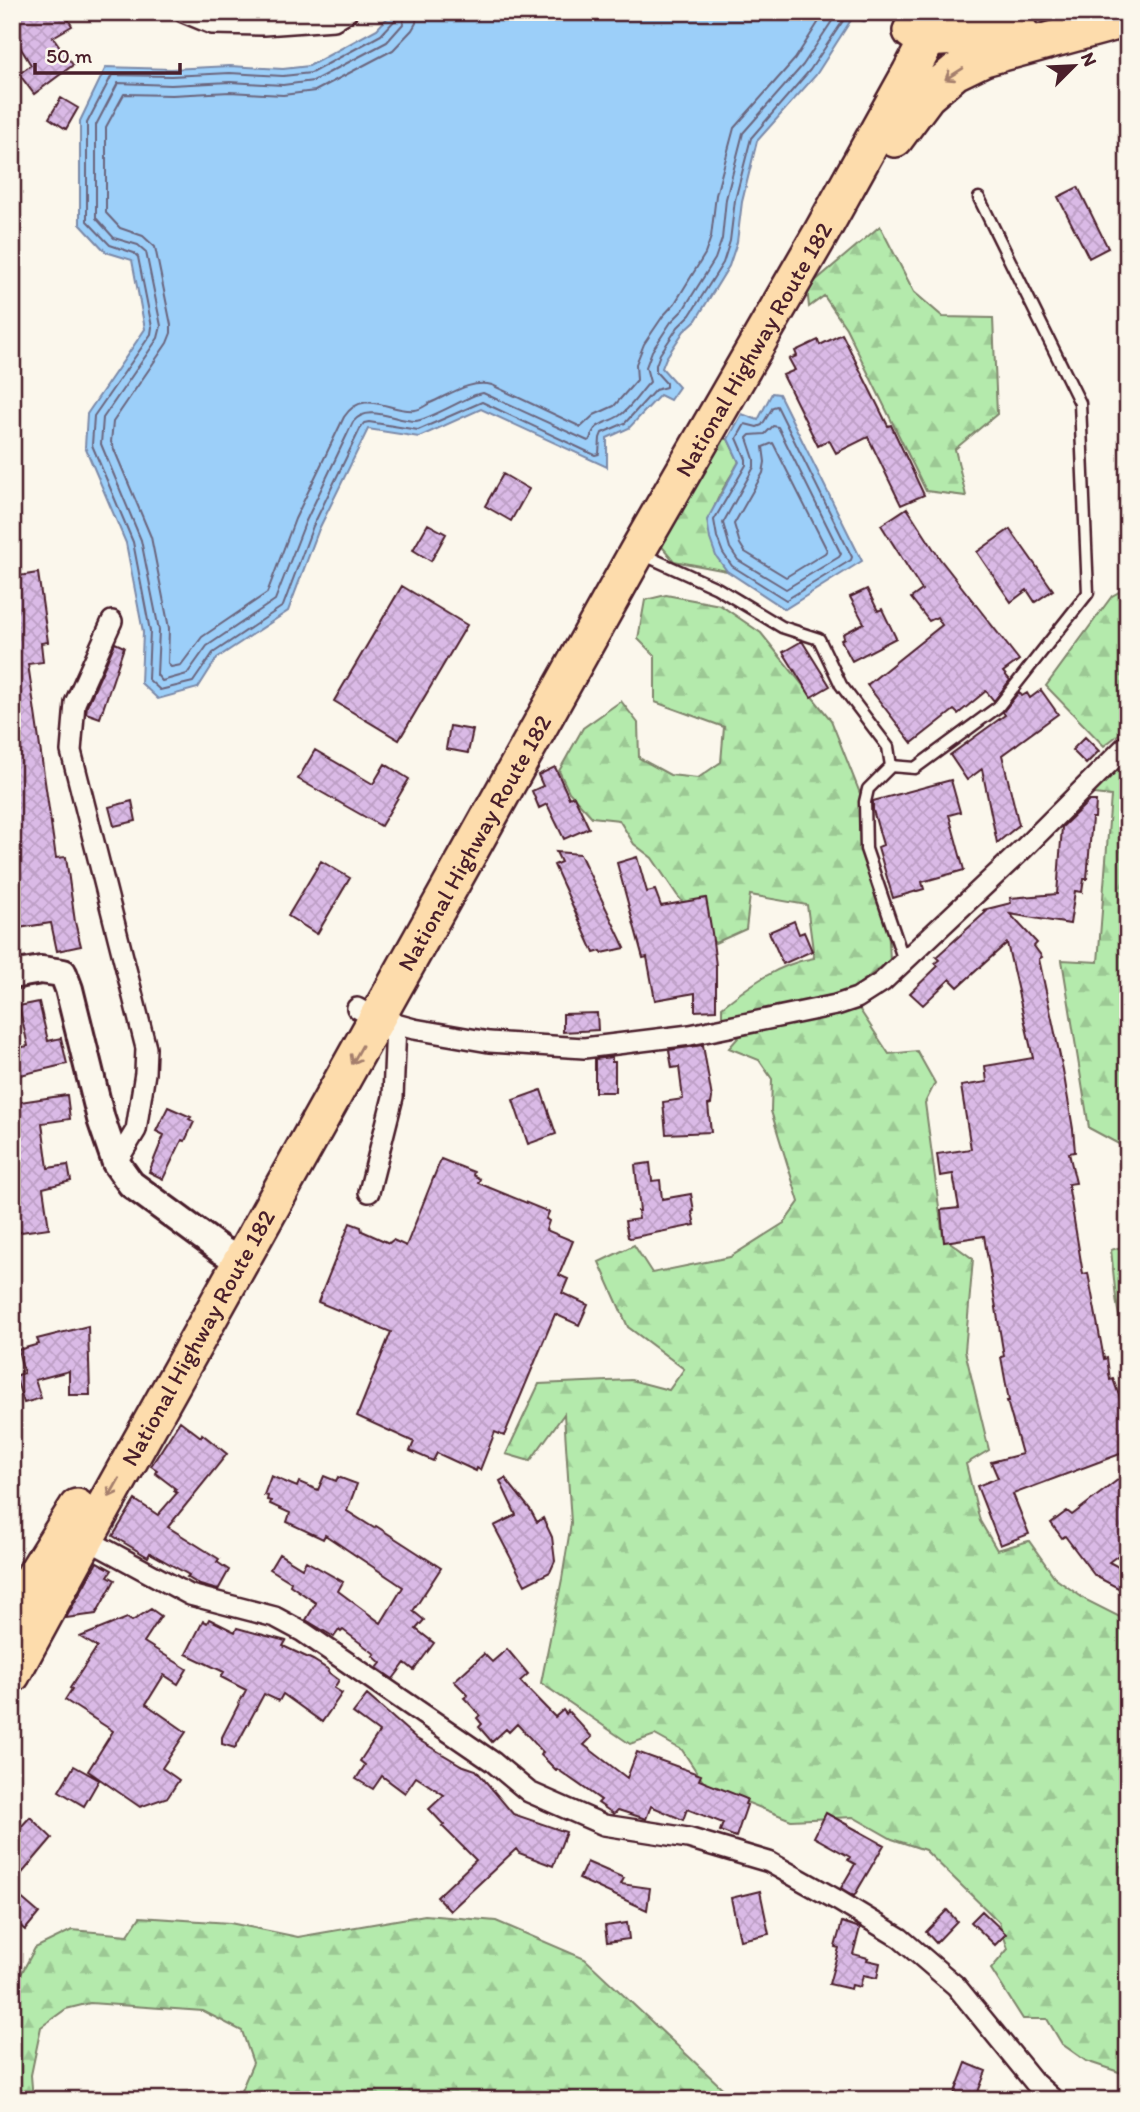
<svg xmlns="http://www.w3.org/2000/svg" width="1140" height="2112" font-family="Itim,sans-serif">
<style>
.forest{fill:url(#forest-firs);stroke:#7f846c;stroke-width:2}
.water{fill:#9ccff9;stroke:#7b89a7;stroke-width:2}
.lines{fill:none;stroke-linecap:round;stroke-linejoin:round}
.shore{stroke:#6b657d;stroke-width:2}
.building{fill:url(#building-cross-hatch);stroke:#4a1f2b;stroke-width:2}
.lane-casing{stroke:#4a1f2b;stroke-width:15}
.street-casing{stroke:#4a1f2b;stroke-width:24}
.secondary-casing{stroke:#4a1f2b;stroke-width:32}
.highway-casing{stroke:#4a1f2b;stroke-width:40}
.lane{stroke:#fbf7ec;stroke-width:10}
.street{stroke:#fbf7ec;stroke-width:19}
.secondary{stroke:#fbf7ec;stroke-width:26}
.highway{stroke:#fddcac;stroke-width:35}
.oneway{stroke:#a47e6c}
.labels{text-anchor:middle;stroke-width:5;stroke-linejoin:round;paint-order:stroke}
.street-label{font-size:24px;fill:#4a1f2b;stroke:#fbf7ec}
</style>
<defs>
<pattern id="forest-firs" width="22" height="20" patternUnits="userSpaceOnUse" patternTransform="scale(1.75)"><rect width="22" height="20" fill="#b4eaac"/><path d="M5 1l3.5 6h-7zM16 11l3.5 6h-7z" fill="#9cc894"/></pattern>
<pattern id="building-cross-hatch" width="8" height="8" patternUnits="userSpaceOnUse" patternTransform="scale(1.75)"><rect width="8" height="8" fill="#dabae6"/><path d="M0 0l8 8M0 8l8-8" fill="none" stroke="#bd9fc5"/></pattern>
</defs>
<rect width="100%" height="100%" fill="#fbf7ec"/>
<filter id="ink" filterUnits="userSpaceOnUse"><feTurbulence type="fractalNoise" baseFrequency=".0143" numOctaves="2"/><feDisplacementMap in="SourceGraphic" scale="14" xChannelSelector="R" yChannelSelector="G"/><feConvolveMatrix kernelMatrix="1 2 1 2 8 2 1 2 1" color-interpolation-filters="sRGB"/></filter>
<g filter="url(#ink)">
<!-- forest -->
<path class="forest" d="M880,226L914,292L943,317L993,318L997,414L955,449L966,496L926,491L846,328L824,296L809,307L807,288Z
M724,439H728L739,462C714,504 696,525 727,571L674,561L659,543L677,508L687,501L711,454Z
M1128,587V727L1104,746L1046,686L1112,596Z
M666,595L720,605L761,633L831,720L861,796L862,848L888,925L890,960L851,990L722,1023V1007C750,985 778,964 814,958L807,905L750,895L746,929L715,943L677,895L652,858L634,844L619,820L592,817L569,792L559,771L583,728L621,701L638,723L639,758L670,775L698,778L721,762L724,727L655,702V656L638,639L645,600Z
M1128,755V1149L1089,1128L1062,960L1098,962L1111,796L1085,793Z
M856,1004L889,1054L917,1051L935,1083L925,1103L943,1237L973,1259L965,1351L989,1450L966,1464L980,1521L997,1550L1029,1541L1056,1579L1086,1600L1128,1621V2075L1086,2061L1062,2044L1047,2019H1023L991,1969L1008,1949L999,1922L925,1850L892,1839L853,1817L791,1820L706,1786L682,1750L655,1735L630,1744L541,1683L562,1579L571,1523L564,1414L530,1461L506,1454L539,1384L631,1380L669,1390L684,1369L628,1327L599,1262L634,1245L652,1273L730,1257L784,1223L799,1202L771,1111L772,1079L759,1060L729,1048L744,1031Z
M1128,1245V1343C1116,1325 1114,1273 1111,1250Z
M425,1915L496,1921L585,1959L735,2100H240V2093L253,2063L242,2031L203,2011L90,2003L66,2009L41,2027L31,2075L33,2100H12V1991L35,1948L72,1930L128,1935L140,1917L230,1923L298,1937Z"/>
<!-- water -->
<path class="water" d="M393,12H875L864,21L853,17L816,75L757,141L742,202L737,242L729,266L696,320L684,331L666,358L662,368L679,387L670,400L660,395L629,428L607,438V467L481,409L419,437L368,429L319,529L288,611L217,658L198,688L158,699L141,683L143,632L126,543L85,447L87,414L145,329L132,260L106,252L80,224V121L106,67L171,69L230,66L283,69L309,66L377,29Z
M772,393L779,394L862,561L785,609L727,571L716,556L710,539L707,520L739,462L728,439L742,414L758,420Z"/>
<g class="lines">
<!-- shore -->
<path class="shore" d="M397,12L396,19L381,35L311,73L283,76L230,73L171,76L112,75L87,123V221L110,245L134,253L138,257L152,327L151,334L94,416L92,445L133,542L150,631L148,679L160,690L193,682L213,653L283,606L313,526L361,427L364,423L369,422L418,430L482,402L586,451L595,455L599,454L600,438L602,433L625,423L655,390L666,387V383L656,372V365L660,354L678,327L690,315L723,263L730,241L735,200L751,138L810,70L849,12
M406,12L403,24L387,42L313,81L283,85L230,82L171,85L118,83L96,125V218L114,238L138,245L146,252L161,326L158,338L103,418L101,444L141,540L159,630L157,675L162,681L187,674L207,646L275,600L305,523L353,422C368,403 395,421 415,421C426,421 462,400 475,395L483,393L588,441L590,440C594,422 606,424 619,416C631,408 640,392 650,382L646,367L652,351L671,322L683,310L715,259L722,239L726,199L743,133L803,65L838,12
M417,12L416,23L412,30L393,50L315,91L283,95L230,92L172,95L124,94L106,127V213L120,228L143,236L155,247L171,325V333L167,343L113,422L111,442L151,537L169,628L168,664L171,667L181,665L202,637L267,593L295,519L344,417C364,387 390,413 415,410C420,410 426,405 430,403C449,395 471,379 492,385L581,427L594,415L614,406L637,380L636,364L644,344L663,316L675,303L705,254L711,237L716,195L734,128L795,59L825,12
M777,406L852,557L851,560L786,600L732,566L723,553L717,537L714,520L746,465V459L737,438L745,424L757,427L762,425L773,407Z
M773,426L778,427L841,554L839,557L786,589L738,560L730,548L723,523L754,467V459L747,438L750,435L765,434Z
M773,443L827,550L825,553L786,577L745,552L740,544L734,524L763,473L765,462L763,447Z"/>
</g>
<!-- building -->
<path class="building" d="M27,12H64L72,26L53,37L73,65L34,94L19,74L31,65L12,34V21Z
M61,98L78,108L66,129L49,118Z
M1078,187L1108,248L1089,258L1058,197Z
M842,334L888,426L891,425L924,495L901,505L868,437L836,453L829,440L818,446L783,375L795,370L789,359L797,356L795,351L818,340L820,345Z
M503,474L529,489L511,521L485,506Z
M907,508L940,559L1019,660L1003,672L1010,680L994,701L986,691L958,714L954,710L912,743L867,685L942,625L937,617L929,621L911,598L922,590L881,525Z
M428,524L446,534L431,561L413,550Z
M1010,529L1053,590L1035,602L1027,590L1011,602L977,552Z
M38,573L48,642L41,643L43,662L28,664L56,858L66,857L75,922L81,946L57,951L51,923L12,929V577Z
M402,586L467,625L399,740L334,701Z
M867,589L878,611L882,609L896,638L852,661L841,640L844,638L843,634L864,623L850,597Z
M802,641L830,686L811,697L783,652Z
M115,643L124,647L100,718L86,713L87,706Z
M1041,690L1058,714L1002,755L1019,825L997,843L982,769L967,780L950,755L1005,715L1003,712L1019,692L1022,696L1027,693L1030,698Z
M450,726L473,730L468,753L446,749Z
M1085,737L1099,751L1086,764L1072,750Z
M315,750L373,784L385,764L409,779L381,826L298,779Z
M555,767L569,798L574,796L589,828L564,839L547,804L539,808L532,791L543,786L538,775Z
M951,780L960,812L949,815L964,870L922,882L924,889L893,898L878,847L883,845L873,810V801Z
M132,801L136,821L114,826L109,807Z
M1089,801H1096L1095,818H1092L1087,879H1084L1082,892L1075,891L1070,924L1010,914L1037,943L1034,946L1042,957L1039,959L1063,1070L1073,1129L1075,1152L1069,1153L1076,1183L1068,1184L1083,1274L1088,1273L1104,1359L1107,1358L1110,1380L1113,1379L1128,1420V1451L1013,1494L1029,1534L1000,1545L977,1486L998,1478L991,1462L1022,1454L1007,1401H1009L1001,1357L1004,1356L984,1236L944,1242L941,1210L959,1208L953,1174L940,1176L937,1154L971,1149L961,1086L987,1082L985,1066L1033,1058L1007,943L958,987L950,979L923,1005L910,993L938,966L935,963L939,960L936,957L987,911L983,910L1011,903L1010,898L1057,894L1062,827Z
M556,852L580,854L625,948L602,953L601,951L594,953L554,865L561,862Z
M637,857L647,892L655,890L661,906L706,898L712,933L716,966V1010L695,1011V993L655,1000L647,957L643,958L617,863Z
M321,861L350,878L317,934L288,916Z
M794,921L799,934L804,932L812,951L783,964L769,932Z
M39,1002L48,1041L61,1038L67,1064L12,1077V1049L28,1046L19,1006Z
M597,1013L598,1030L563,1032V1014Z
M703,1045L712,1098L711,1104L708,1105L711,1132L666,1134L663,1102L683,1099L679,1067L672,1068L669,1050Z
M612,1057V1062H615V1092H595V1059Z
M541,1090L556,1134L528,1144L513,1100Z
M67,1095L70,1119L42,1123L48,1168L68,1165L71,1181L43,1188L49,1228L14,1233L12,1131L17,1130L13,1103Z
M168,1107L191,1117L189,1119L194,1122L185,1141L182,1140L163,1179L149,1172L164,1135L156,1131Z
M441,1159L474,1172L473,1175L480,1179L478,1183L549,1212L546,1219L549,1221L546,1230L573,1241L559,1275L568,1279L562,1293L588,1305L579,1325L555,1314L504,1436L495,1432L480,1470L477,1468L476,1471L437,1453L433,1461L410,1451L414,1442L357,1416L391,1332L318,1302L350,1223L361,1227L362,1231L389,1243L393,1240L406,1246Z
M650,1163L652,1181L660,1180L662,1199L691,1194L694,1211L692,1212L695,1225L630,1238L628,1237L625,1221L639,1219L638,1211H640L635,1165Z
M88,1326L90,1395H69V1371L35,1380L41,1398L24,1403L15,1376L24,1373L18,1350L39,1344L37,1339Z
M180,1421L201,1437L202,1434L227,1454L168,1527L219,1559L217,1562L229,1570L218,1590L200,1585L187,1577L189,1575L150,1553L148,1557L113,1536L135,1500L158,1515L177,1493L174,1491L176,1489L155,1473L157,1470L151,1466Z
M1128,1472V1548L1109,1562L1128,1572V1593L1095,1576L1065,1536L1062,1538L1051,1523L1067,1511L1072,1515Z
M271,1476L297,1487L299,1482L318,1490L324,1476L336,1481L338,1477L357,1484L347,1511L374,1528L376,1526L441,1568L413,1611L424,1620L416,1629L434,1643L414,1670L405,1663L393,1679L377,1668L381,1663L373,1656L375,1654L343,1630L341,1632L339,1630L334,1637L306,1620L316,1603L290,1585L291,1582L270,1569L279,1554L302,1568L306,1561L343,1582L338,1591L381,1623L403,1587L325,1535L323,1539L287,1522L290,1513L270,1504L271,1501L267,1500L268,1496L264,1495Z
M505,1478L530,1509L537,1522L543,1518L552,1537L555,1561L550,1572L525,1585L494,1526L516,1515L500,1481Z
M97,1562L112,1570L108,1576L115,1580L96,1614L66,1618Z
M151,1609L161,1616L144,1642L187,1669L178,1684L164,1675L146,1704L186,1732L162,1768L179,1780L168,1797L140,1807L88,1771L113,1731L65,1700L72,1689L70,1688L97,1647L80,1637L127,1618L132,1621Z
M209,1619L235,1632L237,1628L286,1641L283,1646L313,1660L329,1670L328,1672L339,1680L334,1688L342,1693L322,1722L283,1694L279,1701L264,1694L235,1748L222,1744V1737L246,1690L221,1677L224,1672L186,1654L203,1621L207,1623Z
M507,1649L528,1674L520,1681L555,1717L563,1710L566,1714L568,1711L592,1737L584,1745L627,1778L637,1752L701,1775L699,1780L747,1799L745,1804L747,1805L736,1837L720,1831L723,1823L687,1809L683,1820L651,1806L646,1819L618,1810L614,1814L598,1803L601,1800L557,1769L556,1770L541,1755L543,1752L517,1724L509,1732L506,1729L492,1742L479,1727L482,1724L477,1718L480,1715L464,1698L468,1695L454,1681L484,1654L492,1662Z
M367,1695L417,1739L461,1765L476,1770L513,1814L566,1832L553,1866L519,1853L516,1849L450,1911L437,1897L476,1860L442,1826L444,1825L429,1809L444,1795L416,1777L405,1793L382,1776L373,1789L356,1779L365,1765L360,1761L379,1732L353,1713Z
M74,1766L99,1780L84,1806L59,1791Z
M826,1813L884,1845L854,1896L841,1888L855,1864L848,1860L850,1857L814,1837Z
M30,1817L52,1838L12,1885V1822L20,1828Z
M587,1862L624,1878L621,1884L650,1888L647,1910L579,1879Z
M12,1890L39,1913L25,1930L12,1919Z
M760,1891L769,1934L740,1940L731,1898Z
M947,1910L957,1921L936,1943L926,1932Z
M982,1911L1006,1934L995,1945L971,1922Z
M842,1922L860,1928L853,1954L868,1958L867,1960L880,1963L877,1978L863,1975L860,1987L852,1985L851,1989L829,1984L839,1948L835,1947Z
M627,1923L629,1939L607,1942L605,1926Z
M966,2063L986,2071L975,2100H952Z"/>
<g class="lines">
<!-- lane casing -->
<g class="lane-casing">
<path id="lane" d="M642,554L717,588L782,627L819,639L841,685L888,747L891,766L868,789L865,802L866,849L904,961
M891,766L915,768L998,707L1088,593L1080,403L979,198"/>
</g>
<!-- street casing -->
<g class="street-casing">
<path id="street" d="M183,12L212,24L264,25L334,20L347,12
M112,621L75,703L71,751L146,1048L145,1073L136,1130L116,1163
M357,1008L377,1019L414,1029L489,1042L584,1048L690,1035L836,1005L857,998L882,982L1022,850L1128,744
M369,1192L393,1097L396,1024
M79,1535L190,1595L275,1617L303,1632L493,1762L529,1792L604,1825L688,1838L769,1862L839,1901L900,1938L956,1986L1035,2083L1054,2100"/>
</g>
<!-- secondary casing -->
<g class="secondary-casing">
<path id="secondary" d="M12,975L41,970L63,973L69,989L101,1119L116,1163L131,1184L221,1250L242,1262"/>
</g>
<!-- highway casing -->
<g class="highway-casing">
<g id="highway">
<path d="M911,31L926,39L1021,33"/>
<path d="M895,139L927,96L955,72L984,58L1128,19"/>
<path d="M12,1611L77,1507"/>
<path id="s1" d="M12,1675L86,1539L637,552L820,235L910,73L942,12"/>
</g>
</g>
<!-- lane -->
<use href="#lane" class="lane"/>
<!-- street -->
<use href="#street" class="street"/>
<!-- secondary -->
<use href="#secondary" class="secondary"/>
<!-- highway -->
<use href="#highway" class="highway"/>
</g>
<!-- one-way arrows -->
<defs><path id="oneway-shaft" d="M-6 0H5M1.5-3L5.5 0L1.5 3" fill="none" stroke-width="1.6" stroke-linecap="round" stroke-linejoin="round" transform="scale(1.75)"/></defs>
<g class="oneway">
<use href="#oneway-shaft" transform="translate(954 74) rotate(148)"/>
<use href="#oneway-shaft" transform="translate(357 1055) rotate(119)"/>
<use href="#oneway-shaft" transform="translate(114 1488) rotate(119)"/>
</g>
</g>
<g class="labels">
<!-- street labels -->
<g class="street-label">
<text dy="8" stroke="none"><textPath href="#s1" startOffset="1519">National Highway Route 182</textPath></text>
<text dy="8" stroke="none"><textPath href="#s1" startOffset="952">National Highway Route 182</textPath></text>
<text dy="8" stroke="none"><textPath href="#s1" startOffset="385">National Highway Route 182</textPath></text>
</g>
</g>
<!-- margin -->
<rect width="1140" height="2112" fill="none" stroke="#fbf7ec" stroke-width="42"/>
<rect x="21" y="21" width="1098" height="2070" fill="none" stroke="#4a1f2b" stroke-width="2.5" filter="url(#ink)"/>
<!-- north arrow -->
<g transform="translate(1074 66) rotate(66)" stroke="#fbf7ec" stroke-width="5" paint-order="stroke">
<path d="M0-5L12 26L0 18L-12 26Z" fill="#4a1f2b"/>
<text y="-10" font-size="19" font-weight="bold" text-anchor="middle" fill="#4a1f2b">N</text>
</g>
<!-- scale -->
<path d="M35 63v10h145v-10" fill="none" stroke="#4a1f2b" stroke-width="3.5"/>
<text x="46" y="63" font-size="21" fill="#4a1f2b" stroke="#fbf7ec" stroke-width="5" paint-order="stroke">50 m</text>
</svg>
